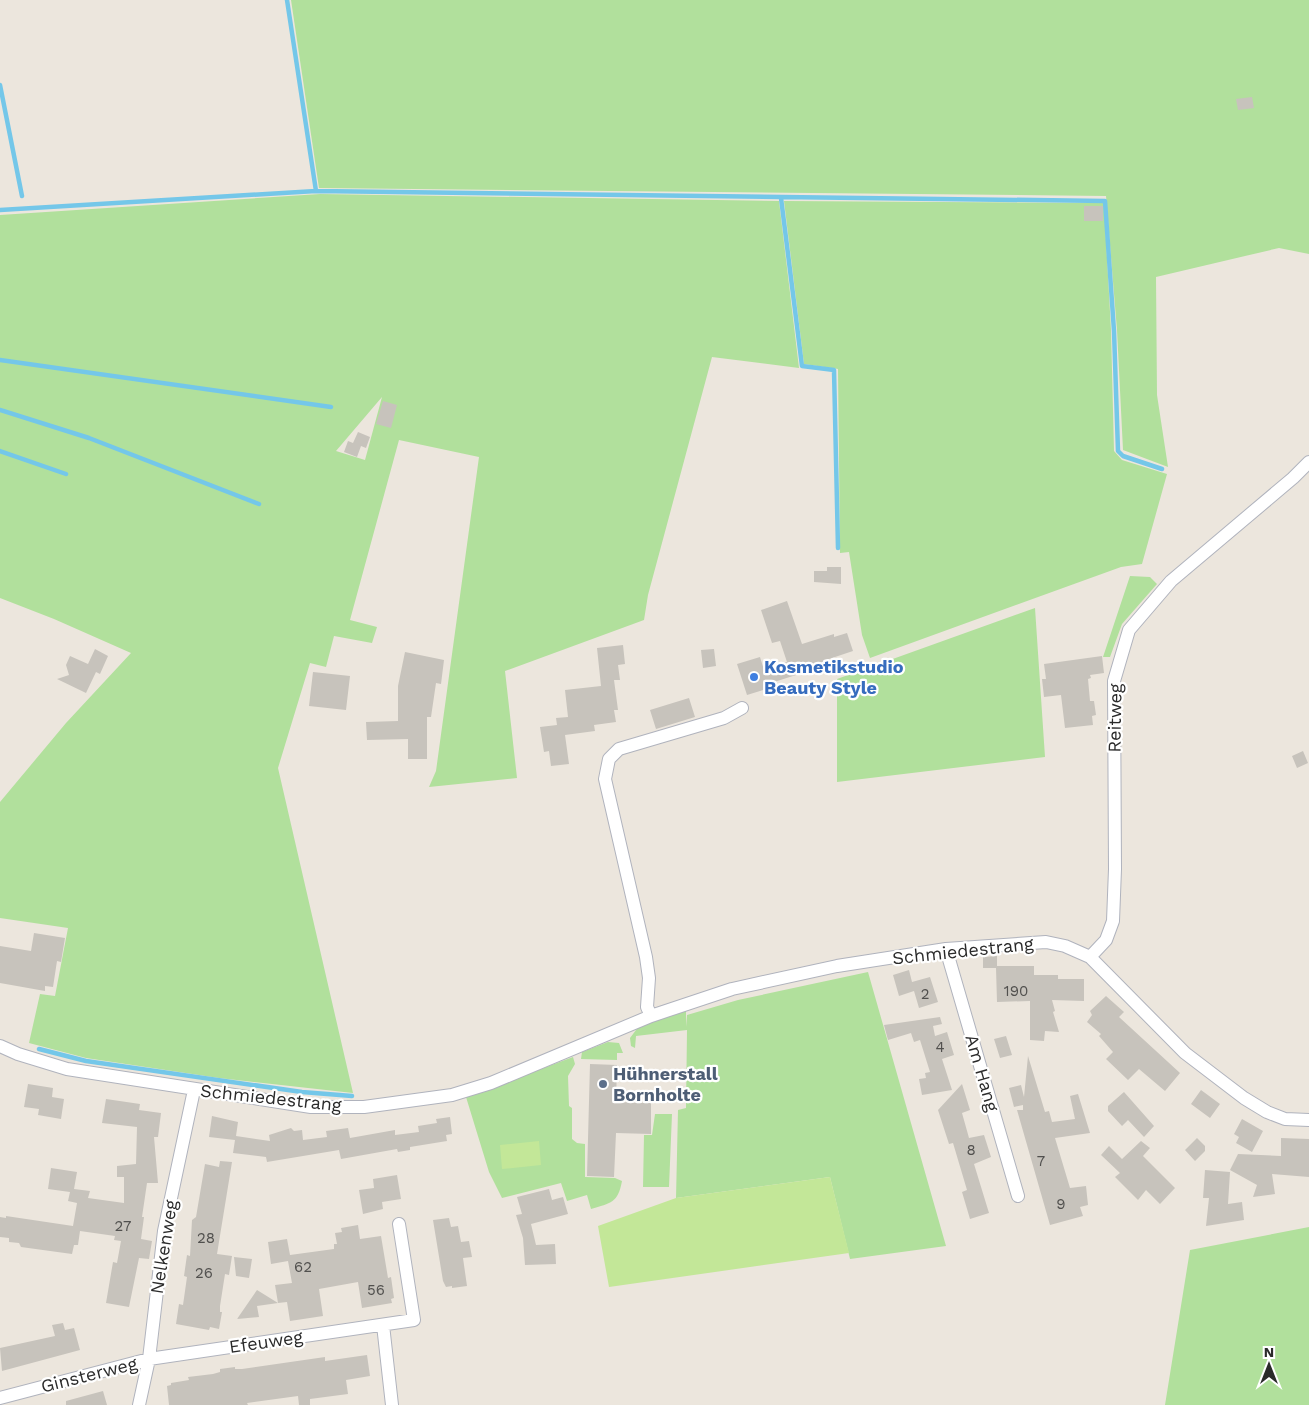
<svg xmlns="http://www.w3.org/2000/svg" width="1309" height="1405" font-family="'Work Sans',sans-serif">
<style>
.green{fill:#b1e09c;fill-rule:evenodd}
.pitch{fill:#c3e798}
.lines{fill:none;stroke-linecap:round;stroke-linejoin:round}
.stream{stroke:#74c7e9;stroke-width:4.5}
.building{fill:#c7c3bc}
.minor-casing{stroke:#b0b3bd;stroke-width:14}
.minor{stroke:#fff;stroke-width:12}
.shop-dot{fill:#3f7fe0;stroke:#fff;stroke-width:2}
.service-dot{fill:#5c6f8a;stroke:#fff;stroke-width:2}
.labels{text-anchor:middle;stroke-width:4.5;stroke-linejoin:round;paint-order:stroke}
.number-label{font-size:15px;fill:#51504e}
.shop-label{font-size:18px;font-weight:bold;fill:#366cbe;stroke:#fff;text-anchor:start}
.street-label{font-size:18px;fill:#2a2a2a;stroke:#fff}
.service-label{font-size:18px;font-weight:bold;fill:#4e5e75;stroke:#fff;text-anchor:start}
</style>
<rect width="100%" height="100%" fill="#ece6dd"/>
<!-- green -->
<path class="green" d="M291,0H1309V254L1279,248L1156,277L1157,395L1168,467L1123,450L1117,330L1106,196L319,188Z
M320,194L779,201L799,368L712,357L648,595L644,620L505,671L517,778L429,787L436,771L479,457L399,440L350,620L377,627L372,643L334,636L326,667L310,663L278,768L353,1093L219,1078L86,1058L29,1043L40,994L55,996L68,928L0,918V802L66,723L131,653L54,619L0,598V215ZM382,397L365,460L336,451Z
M784,201L1104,203L1111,330L1114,451L1122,460L1167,474L1142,564L1121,567L870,658L862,635L849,552L840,553L838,369L804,364Z
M1130,576L1150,577L1157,584L1122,624L1110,657H1103Z
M1035,608L1045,757L837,782V679Z
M868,972L946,1246L850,1259L830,1177L676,1198L678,1110L686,1108L687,1030L636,1036L635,1048L631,1046L630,1038L639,1026L686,1010V1027L687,1015L738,1000Z
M608,1042L619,1043L623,1053H617V1060L581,1059L582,1052Z
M573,1057L575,1064L568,1076L569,1106L572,1108V1139L577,1143L585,1144V1177L615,1178L622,1181C618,1203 611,1203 591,1209L587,1195L567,1201L561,1183L502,1198L489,1172L466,1097Z
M655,1114H672L669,1187H643L644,1135H652Z
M1309,1227V1405H1165L1190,1250Z"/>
<!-- pitch -->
<path class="pitch" d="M539,1141L541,1165L502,1169L500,1145Z
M830,1177L849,1253L609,1287L598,1226L676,1198Z"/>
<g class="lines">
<!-- stream -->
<path class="stream" d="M0,85L22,196
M316,191L1105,201L1114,331L1118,451L1123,456L1162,469
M781,198L802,366L834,370L838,548
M0,210L316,191L287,0
M0,360L331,407
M0,410L89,438L259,504
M0,451L66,474
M39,1049L86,1061L302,1092L352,1096"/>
</g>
<!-- building -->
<path class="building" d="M1252,97L1254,108L1238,110L1236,99Z
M1084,206H1103V221H1084Z
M383,401L397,405L391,428L376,424Z
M358,432L370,437L366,448L361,446L357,457L344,452L348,441L353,443Z
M827,567H841V584L814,582V571H827Z
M787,601L802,644L834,634V637L847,633L853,651L826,660L827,665L768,684L770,688L747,695L737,664L760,657L764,670L787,662L780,641L772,643L761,610Z
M623,645L625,664L618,665L620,680H614L618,710H614L616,722L594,725L595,731L565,735L569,764L551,766L549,751L544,752L540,727L557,725L556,718L568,717L565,690L601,686L597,648Z
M95,649L108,656L100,674L96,672L86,693L57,679L69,675L66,665L70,656L88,664Z
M714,649L716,666L703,668L701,650Z
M405,652L444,660L441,684L436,683L431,717H427V759H408V739L367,740L366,722L398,721V686Z
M1102,656L1104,673L1090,675L1091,678L1088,679L1090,701H1094L1096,715L1092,716L1093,725L1065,728L1061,695L1044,697L1042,679H1046L1044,664Z
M313,672L350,676L346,710L309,706Z
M689,698L695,717L656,729L650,710Z
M1303,751L1308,763L1297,768L1292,756Z
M34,933L65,938L61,962L57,961L53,987L45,986V991L0,983V946L31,951Z
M997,956V966H1034V975H1058V979H1084V1001L1052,1000L1055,1011L1053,1012L1059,1032L1045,1031L1044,1041L1030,1040V1001L997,1002L996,968H983V957Z
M909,970L912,982L930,977L938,1002L919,1008L914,991L899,996L893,975Z
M1106,996L1124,1012L1119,1017L1180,1073L1165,1091L1139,1069L1128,1080L1106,1059L1113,1052L1099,1036L1101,1034L1087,1022L1092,1015L1090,1011Z
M940,1017L942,1024L933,1026L935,1036L947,1032L954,1055L942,1059L952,1090L922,1095L919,1079L926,1078L925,1073L930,1072L920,1040L914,1042L911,1033L888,1040L884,1025Z
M1006,1036L1012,1055L1000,1058L994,1039Z
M1028,1056L1045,1112L1049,1111L1052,1122L1075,1119L1070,1096L1078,1094L1090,1133L1055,1138L1070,1188L1086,1186L1088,1205L1080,1207L1083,1216L1050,1225L1017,1110H1023V1105L1014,1107L1009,1088L1021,1085L1024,1097Z
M590,1064L617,1065L616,1102L651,1103V1134L616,1133L614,1177L587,1176Z
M28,1084L53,1088L52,1097L64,1099L61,1119L38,1115L39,1109L24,1107Z
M962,1084L970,1110L962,1113L969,1138L984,1135L991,1157L974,1164L989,1213L970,1219L962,1192L967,1190L953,1143L949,1144L938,1110Z
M1201,1090L1220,1104L1210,1118L1191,1104Z
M1124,1092L1154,1126L1144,1137L1128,1120L1122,1126L1108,1111V1106Z
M106,1099L140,1104L139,1110L161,1113L158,1137H154L158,1183H147L142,1217H144L141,1239L152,1241L149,1259L139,1258L129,1307L106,1303L113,1262L117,1263L121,1241L114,1240L115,1236L80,1231L78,1245H74L72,1254L21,1247L19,1243L9,1242V1238L0,1237V1217L6,1218V1216L73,1226L77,1203L68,1201L70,1192L48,1189L51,1168L77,1172L74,1189L90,1191L88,1198L124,1203V1177H117V1166L136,1164L137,1127L102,1123Z
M212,1116L238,1122L236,1136L270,1141L269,1135L291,1128L294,1131L302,1130L303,1140L327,1137L326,1131L348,1128L350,1138L395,1130V1135L419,1132L418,1126L437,1123L436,1119L450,1117L452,1134L446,1135L447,1141L410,1147V1150L398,1152L397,1149L341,1159L339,1150L267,1162L266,1157L233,1153L235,1140L209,1137Z
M1242,1119L1263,1131L1252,1152L1236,1143L1239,1137L1234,1134Z
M1197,1138L1205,1146V1151L1195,1161L1185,1150Z
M1281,1138L1309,1139V1177L1272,1174L1275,1194L1253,1197L1257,1185L1230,1170L1238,1154L1281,1156Z
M1141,1141L1150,1148L1143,1156L1175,1188L1160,1204L1146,1190L1138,1200L1115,1177L1120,1173L1101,1155L1109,1146L1122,1159Z
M220,1161L232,1162L217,1254L232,1256L229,1275L225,1274L220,1306V1312H222L219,1329L210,1327L209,1330L176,1324L179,1304L183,1305L187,1277L184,1276L187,1255L190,1256L192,1220L196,1217L205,1164L219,1167Z
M1205,1170L1230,1172L1228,1204L1242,1202L1244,1220L1206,1226L1209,1198H1203Z
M397,1175L401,1199L382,1202L383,1209L363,1214L359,1190L374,1188L373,1179Z
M549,1189L552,1200L563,1197L568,1214L531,1224L536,1245L555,1244L556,1264L525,1265L523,1238L516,1215L522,1214L517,1197Z
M449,1218L451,1227L458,1226L461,1242L469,1241L472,1257L463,1258L467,1286L452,1288V1286L446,1287L443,1281L433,1220Z
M358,1225L360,1239L381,1236L388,1278L391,1277L394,1298L391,1299L392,1303L362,1308L358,1282L319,1289L323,1316L290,1321L287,1302L278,1303L275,1285L292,1283L288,1261L271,1264L268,1242L287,1239L290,1255L334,1249V1244H337L335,1233L342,1232L341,1228Z
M234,1257L252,1259L249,1278L236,1276Z
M257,1290L278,1303L257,1306L259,1317L237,1319Z
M63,1323L65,1330L74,1328L80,1350L2,1371L0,1348L55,1336L52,1325Z
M367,1355L370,1376L346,1380L348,1394L310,1399V1405H299L298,1396L247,1403L248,1405H169L167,1386L171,1385V1383L189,1380L188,1377L213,1374L220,1372V1369L235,1367V1369H242L325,1357V1361Z
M103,1391L107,1405H66V1401Z"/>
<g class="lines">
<!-- minor casing -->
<g class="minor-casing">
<path id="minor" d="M946,949L1018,1196
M1090,957L1106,940L1113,921L1115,869L1114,681L1129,630L1171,581L1293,478L1309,462
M651,1016L647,1007L649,978L646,957L605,779L609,759L619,749L724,718L742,708
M0,1046L18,1054L67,1069L311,1107H364L452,1095L491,1083L651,1016L732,989L837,966L946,949L1046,942L1065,946L1090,957L1185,1053L1244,1098L1267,1112L1285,1119L1309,1120
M383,1325L392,1405
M0,1398L149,1359L414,1320L399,1224
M139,1405L149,1359L164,1231L194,1090"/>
</g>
<!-- minor -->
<use href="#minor" class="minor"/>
</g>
<!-- markers -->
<circle class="shop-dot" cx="754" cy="677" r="5"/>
<circle class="service-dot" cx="603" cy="1084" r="5"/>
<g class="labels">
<!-- number labels -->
<g class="number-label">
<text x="1016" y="996">190</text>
<text x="925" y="999">2</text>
<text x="940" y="1052">4</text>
<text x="971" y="1155">8</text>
<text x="1041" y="1166">7</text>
<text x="1061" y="1209">9</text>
<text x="123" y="1231">27</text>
<text x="206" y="1243">28</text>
<text x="303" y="1272">62</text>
<text x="204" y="1278">26</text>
<text x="376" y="1295">56</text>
</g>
<!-- shop labels -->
<g class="shop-label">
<text x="764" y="673">Kosmetikstudio<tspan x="764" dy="21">Beauty Style</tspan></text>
</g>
<!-- street labels -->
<g class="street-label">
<text transform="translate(1115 718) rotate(-89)" y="6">Reitweg</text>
<text transform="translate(963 951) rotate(-6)" y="6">Schmiedestrang</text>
<text transform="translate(982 1073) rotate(74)" y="6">Am Hang</text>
<text transform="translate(271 1098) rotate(6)" y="6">Schmiedestrang</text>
<text transform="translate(164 1247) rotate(-81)" y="6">Nelkenweg</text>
<text transform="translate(266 1342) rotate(-8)" y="6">Efeuweg</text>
<text transform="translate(89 1375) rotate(-14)" y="6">Ginsterweg</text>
</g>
<!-- service labels -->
<g class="service-label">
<text x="613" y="1080">Hühnerstall<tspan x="613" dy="21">Bornholte</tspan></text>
</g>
</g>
<!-- north arrow -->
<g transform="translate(1269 1365)" stroke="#ffffff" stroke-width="4" paint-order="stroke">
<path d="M0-4L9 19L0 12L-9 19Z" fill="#2a2a2a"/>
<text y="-8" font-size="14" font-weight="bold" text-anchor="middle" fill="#2a2a2a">N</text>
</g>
</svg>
